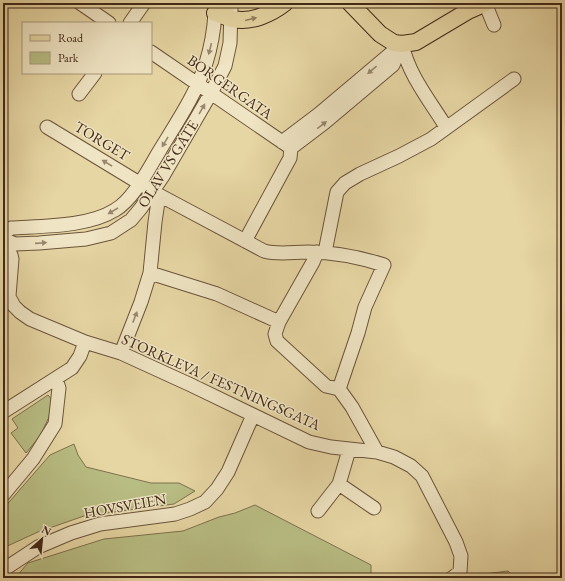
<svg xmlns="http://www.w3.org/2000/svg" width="565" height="581" font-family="'EB Garamond',serif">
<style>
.green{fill:#b8bd83;stroke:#7d724e}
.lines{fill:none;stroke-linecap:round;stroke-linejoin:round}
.minor-casing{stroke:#6b543b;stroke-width:15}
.major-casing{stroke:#422818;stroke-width:18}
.minor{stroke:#efe4c3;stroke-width:13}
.major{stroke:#e6d6a3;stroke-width:16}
.oneway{fill:#947f5e}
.oneway2{fill:#98866e}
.labels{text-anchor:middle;stroke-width:3;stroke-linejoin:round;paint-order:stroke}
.street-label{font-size:15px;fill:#422818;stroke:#efe4c3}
</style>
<rect width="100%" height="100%" fill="#e6d6a3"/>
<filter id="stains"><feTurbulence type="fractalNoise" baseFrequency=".005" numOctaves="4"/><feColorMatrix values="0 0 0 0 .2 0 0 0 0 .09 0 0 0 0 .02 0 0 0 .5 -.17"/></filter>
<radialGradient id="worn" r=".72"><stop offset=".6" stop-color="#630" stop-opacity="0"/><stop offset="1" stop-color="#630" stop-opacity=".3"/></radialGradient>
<!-- green -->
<path class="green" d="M48,395L52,400L49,417L40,436L26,453L11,433L18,428L12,419Z
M74,444L78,455L86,467L151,483H179L195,491L174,504L84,516L38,532L3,548V509L50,455Z
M255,505L371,565V578H15L28,563L104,539L183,531L219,517L235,513Z
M508,571L516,578H465L468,576Z"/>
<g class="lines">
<!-- minor casing -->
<g class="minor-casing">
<path id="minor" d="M80,3L109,23
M485,3L494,25
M130,23L144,3
M402,44C408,74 430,101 446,127
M151,52L291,148
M79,94L95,73
M47,127L159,195L155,222L150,273L141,302L121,353
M282,142L319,114L402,44
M291,148L324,123L393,65L400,48
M159,195L264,251C278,255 293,252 308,252C334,252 359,257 384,265L365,307L358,333L339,389
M3,234L11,228C43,226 88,227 115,210C134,199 149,168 160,150C177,122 196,94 206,63C211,47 214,30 215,13
M3,239L15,244L39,243L86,239L111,233L131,220L141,208L163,176L211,93L225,66L230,43L231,9
M245,241L290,158L291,148
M3,244L11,255L12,259L9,296
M317,252L313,262L279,322L275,334L277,341L326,386L339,389L352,407L377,452
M325,252L337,192L345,183L360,174L399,156L431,139L514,79
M150,273L217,294L279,322
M3,286L14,306L20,312L30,319L85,342L121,353L191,385L309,442L331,447L377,452L394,457L411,466L422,476L456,542L461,556L460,572L452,578
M3,412L72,368L80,356L85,342
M339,484L374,508
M3,495L33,459L55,424L59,388L56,379
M318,511L339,484L349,450
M3,570L38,547L71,533L100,524L175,514L190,509L205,502L217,489L228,472L253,415"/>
</g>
<!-- major casing -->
<g class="major-casing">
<path id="major" d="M350,3L380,34L394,43L402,44L416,42L468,11L486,3
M215,13C221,15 227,18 233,19C251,23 271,14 285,3
M215,13L230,3"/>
</g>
<!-- minor -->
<use href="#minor" class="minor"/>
<!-- major -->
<use href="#major" class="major"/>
</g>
<!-- one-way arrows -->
<defs><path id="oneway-solid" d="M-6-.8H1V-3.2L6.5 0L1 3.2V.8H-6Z"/></defs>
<use class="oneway" href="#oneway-solid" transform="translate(251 19) rotate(-14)"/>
<g class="oneway2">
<use href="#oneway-solid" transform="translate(210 49) rotate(104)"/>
<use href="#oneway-solid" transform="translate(372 70) rotate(140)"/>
<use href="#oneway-solid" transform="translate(202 109) rotate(-60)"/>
<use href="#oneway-solid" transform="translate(322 125) rotate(-38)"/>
<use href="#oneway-solid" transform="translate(165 142) rotate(121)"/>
<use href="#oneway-solid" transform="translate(107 163) rotate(-149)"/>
<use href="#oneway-solid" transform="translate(113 211) rotate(149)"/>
<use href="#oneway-solid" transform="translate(41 243) rotate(-4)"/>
<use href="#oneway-solid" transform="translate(135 317) rotate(-69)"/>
</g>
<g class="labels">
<!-- street labels -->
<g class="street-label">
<text transform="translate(230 87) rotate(35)" y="5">BORGERGATA</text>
<text transform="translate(102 141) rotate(31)" y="5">TORGET</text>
<text transform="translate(168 164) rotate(-58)" y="5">OLAV VS GATE</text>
<text transform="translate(221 382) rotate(24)" y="5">STORKLEVA / FESTNINGSGATA</text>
<text transform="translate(125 506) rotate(-10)" y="5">HOVSVEIEN</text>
</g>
</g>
<!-- margin -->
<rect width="565" height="581" fill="none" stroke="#e6d6a3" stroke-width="16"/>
<rect x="4" y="4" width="557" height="573" fill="none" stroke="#422818" stroke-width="2"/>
<rect x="8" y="8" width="549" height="565" fill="none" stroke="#422818"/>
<!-- legend -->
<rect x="22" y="22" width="130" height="52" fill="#efe4c3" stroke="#aa997f"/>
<rect x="30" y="35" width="20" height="6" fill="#e6d6a3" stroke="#aa997f"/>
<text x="58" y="42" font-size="12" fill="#422818">Road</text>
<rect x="30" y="52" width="20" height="12" fill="#b8bd83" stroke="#aa997f"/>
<text x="58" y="62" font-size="12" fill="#422818">Park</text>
<!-- north arrow -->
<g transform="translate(42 539) rotate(27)" stroke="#efe4c3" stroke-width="3" paint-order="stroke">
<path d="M0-3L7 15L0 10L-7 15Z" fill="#422818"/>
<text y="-6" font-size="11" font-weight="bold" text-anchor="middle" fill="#422818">N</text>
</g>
<rect width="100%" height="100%" filter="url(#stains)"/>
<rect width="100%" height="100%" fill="url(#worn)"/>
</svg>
